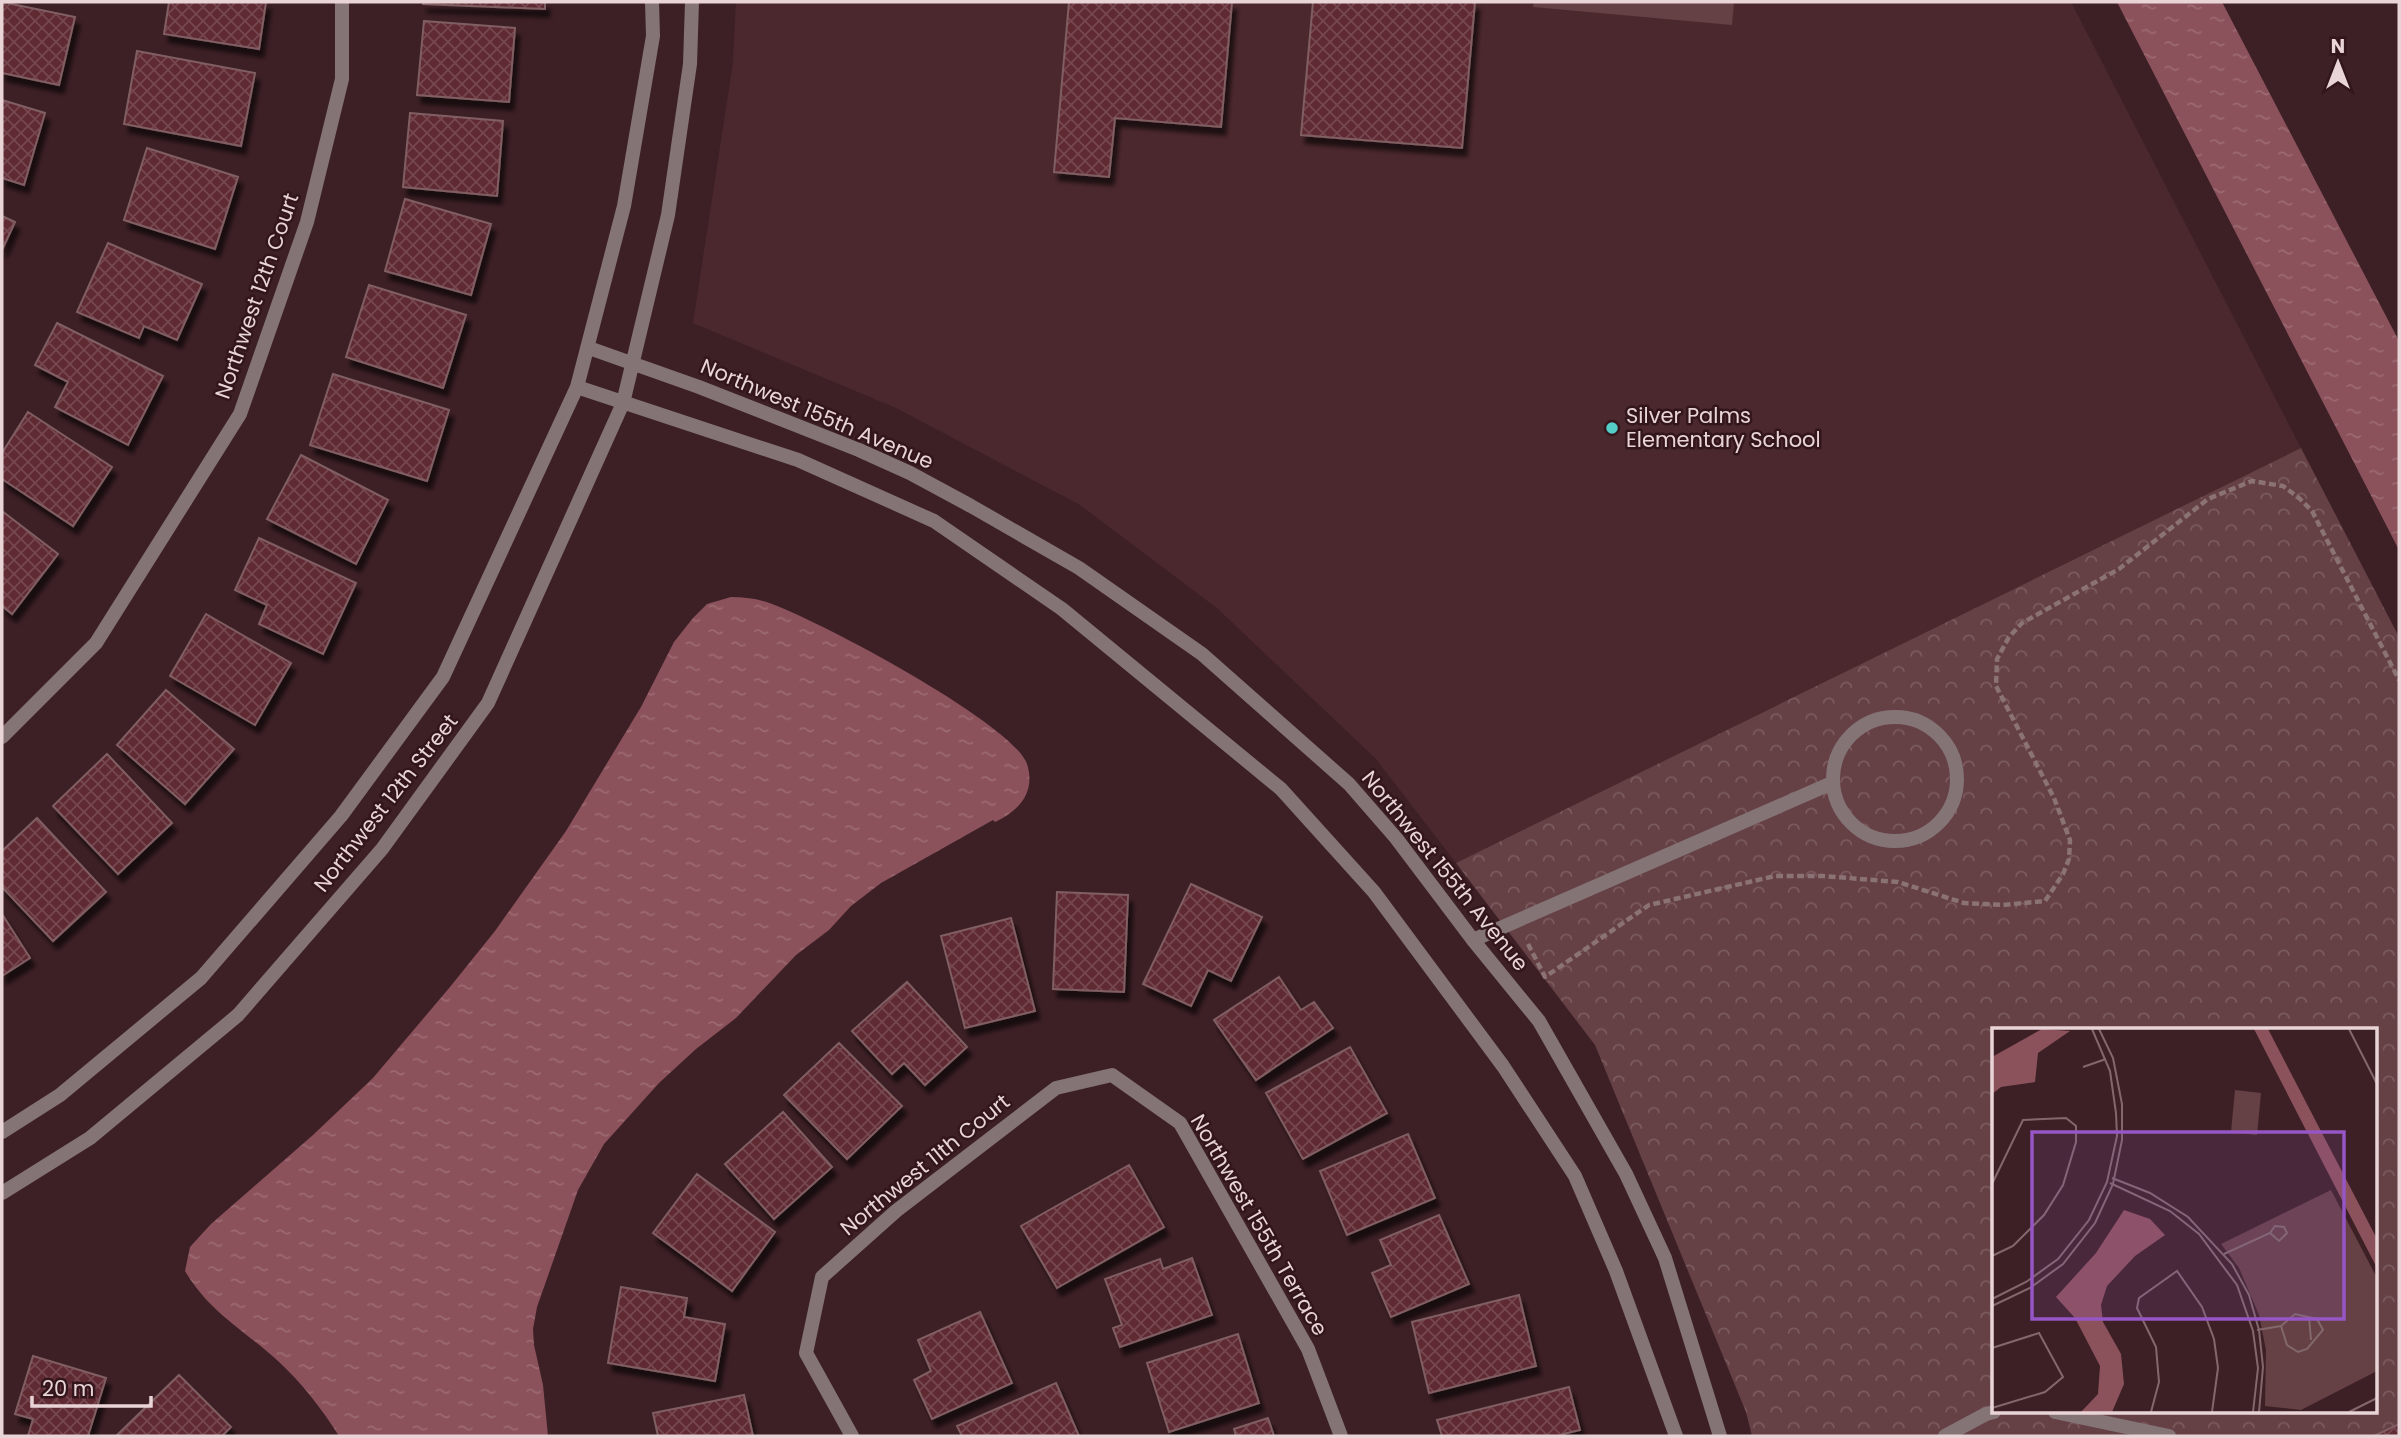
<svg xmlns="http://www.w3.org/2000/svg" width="2401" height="1438" font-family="Poppins,sans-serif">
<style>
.built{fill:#4b282d}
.park{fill:url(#park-crowns);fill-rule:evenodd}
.pitch{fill:#654045}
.water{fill:url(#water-ripples)}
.building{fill:url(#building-cross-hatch);stroke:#805e62;stroke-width:2;filter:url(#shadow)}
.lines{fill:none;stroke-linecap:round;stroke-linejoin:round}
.path{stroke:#8b7275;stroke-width:4.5;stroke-dasharray:7 3.5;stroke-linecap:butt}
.lane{stroke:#847476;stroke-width:14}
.street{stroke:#847476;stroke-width:14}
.poi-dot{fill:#54cdc7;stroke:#32161b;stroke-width:2.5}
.labels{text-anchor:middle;stroke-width:5;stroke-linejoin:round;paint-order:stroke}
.street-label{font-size:21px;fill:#e9d5d7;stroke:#32161b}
.poi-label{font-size:21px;fill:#e9d5d7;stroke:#32161b;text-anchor:start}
.inset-road{fill:none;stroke:#82686c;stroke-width:2}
.view{fill:#9656c5;fill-opacity:0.15;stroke:#9656c5;stroke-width:3.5}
.inset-edge{fill:none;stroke:#e9d5d7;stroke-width:3.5}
</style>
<defs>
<pattern id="park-crowns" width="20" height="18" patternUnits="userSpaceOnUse" patternTransform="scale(1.75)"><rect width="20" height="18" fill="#654045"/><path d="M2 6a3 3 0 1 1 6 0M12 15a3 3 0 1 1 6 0" fill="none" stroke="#7b5b5f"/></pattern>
<pattern id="water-ripples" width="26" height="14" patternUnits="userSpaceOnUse" patternTransform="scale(1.75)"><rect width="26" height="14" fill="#8c525b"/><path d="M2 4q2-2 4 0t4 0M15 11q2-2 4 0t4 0" fill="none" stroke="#9c6a72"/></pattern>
<pattern id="building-cross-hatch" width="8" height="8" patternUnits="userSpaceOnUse" patternTransform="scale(1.75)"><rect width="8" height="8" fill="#5f2933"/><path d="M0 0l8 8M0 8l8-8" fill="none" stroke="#764750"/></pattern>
<filter id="shadow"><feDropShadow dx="4.5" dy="8" stdDeviation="2" flood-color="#0009"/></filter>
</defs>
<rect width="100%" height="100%" fill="#3d2025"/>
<!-- built -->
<path class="built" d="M736,2H2071L2301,448L1456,863L1376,759L1218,609L1080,505L896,408L693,323L733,62Z"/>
<!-- park -->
<path class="park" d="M2301,448L2399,637V1436H1752L1746,1412L1595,1045L1456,863ZM1993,1030H2375V1412H1993Z"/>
<!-- pitch -->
<path class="pitch" d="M1534,2H1734L1732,25L1533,7Z"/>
<!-- water -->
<path class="water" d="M2117,2H2222L2399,341V550Z
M731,597C741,597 752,598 763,601C808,614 1013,723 1027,764C1036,792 1019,811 995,822L993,820L881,883L851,906L829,930L796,955L736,1018L696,1049L659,1083L604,1144L578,1190L537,1307L533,1329L534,1345L543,1385L548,1436H339C322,1409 301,1382 278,1361C243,1329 210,1313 185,1271L190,1247L211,1224L313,1135L373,1078L450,987L495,931L566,831L641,707L674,642L693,618L707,604Z"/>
<!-- building -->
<path class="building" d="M2,2L75,17L59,85L2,73Z
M169,2H266L259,49L164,34Z
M423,2H545V9L423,4Z
M1069,2H1232L1221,127L1115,118L1109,177L1054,172Z
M1313,2H1475L1462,148L1301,135Z
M424,21L515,28L509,102L417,95Z
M137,51L255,73L241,146L124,124Z
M2,100L45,113L24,185L2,178Z
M410,113L503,121L497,196L403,187Z
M147,148L238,177L215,249L124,220Z
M405,199L491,224L471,295L385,271Z
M2,216L15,222L2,250Z
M108,243L202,284L177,340L144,326L139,338L77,312Z
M369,285L466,315L443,388L346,357Z
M57,323L163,376L128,445L55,407L68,382L35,365Z
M333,374L449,410L427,481L310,445Z
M28,412L112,467L73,526L2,479V453Z
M301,455L388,500L356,564L267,519Z
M2,511L58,554L12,614L2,606Z
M259,538L356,583L323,654L259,624L267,605L235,590Z
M206,614L291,663L255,725L170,676Z
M166,690L234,749L185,804L117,745Z
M107,754L172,823L118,874L53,806Z
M37,818L106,892L53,941L2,887V851Z
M1191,884L1262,917L1231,981L1208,970L1191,1006L1143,984Z
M1057,892L1128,895L1124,992L1053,989Z
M2,914L30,958L2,976Z
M1011,918L1035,1011L965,1028L941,936Z
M1279,977L1301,1010L1314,1002L1333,1028L1256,1080L1214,1020Z
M907,982L967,1047L925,1085L904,1063L892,1074L852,1031Z
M839,1043L902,1106L847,1159L784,1095Z
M1350,1047L1387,1113L1303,1159L1266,1093Z
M783,1112L832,1167L774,1219L725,1164Z
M1408,1134L1435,1198L1347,1235L1320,1171Z
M1129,1165L1164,1227L1057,1288L1021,1226Z
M697,1174L775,1232L732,1291L653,1233Z
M1439,1215L1469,1284L1391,1317L1372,1273L1391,1265L1380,1240Z
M1192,1258L1212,1315L1120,1347L1113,1328L1122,1325L1105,1279L1160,1259L1163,1269Z
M621,1287L687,1298L684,1317L725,1324L715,1381L608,1363Z
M1519,1295L1536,1366L1429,1393L1412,1322Z
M980,1312L1012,1383L932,1419L914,1380L931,1371L918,1340Z
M1238,1334L1259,1403L1169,1432L1147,1363Z
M33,1356L106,1378L88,1436H28L33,1419L15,1414Z
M179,1375L231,1427L222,1436H116Z
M1056,1383L1079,1436H962L957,1426Z
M1569,1387L1580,1430L1563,1434V1436H1442L1437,1420Z
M744,1395L753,1436H658L653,1413Z
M1268,1418L1274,1436H1236L1234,1429Z
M2399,1424V1436H2374Z"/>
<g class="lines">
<!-- path -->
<path class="path" d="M1528,944L1545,977L1649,905L1775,876H1823L1898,882L1964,903L2003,905L2045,901L2063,874L2069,859L2070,840L2054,798L1996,686L1997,659L2009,637L2022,623L2119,569L2208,499L2252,481L2283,486L2299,498L2312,511L2399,680"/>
<!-- lane -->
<path class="lane" d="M1833 779a62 62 0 1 1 124 0a62 62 0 1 1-124 0Z
M1473,940L1832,783
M2055,1412L2169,1436
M1945,1436L1986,1414L1994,1412"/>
<!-- street -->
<path class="street" d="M589,348L699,387L859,450L910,473L971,506L1079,568L1202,654L1349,784L1396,838L1473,940L1539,1021L1626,1174L1665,1258L1720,1436
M577,387L798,460L934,521L1062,609L1281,789L1374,892L1503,1066L1575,1176L1616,1271L1676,1436
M2,737L96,643L240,414L307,222L342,79V2
M2,1132L60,1095L201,978L341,816L443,677L577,387L624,206L653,36L652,2
M2,1193L90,1138L238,1015L382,849L488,703L623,403L668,215L690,64L692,2
M852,1436L806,1353L822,1277L896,1211L1056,1088L1112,1075L1180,1123L1308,1349L1341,1436"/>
</g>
<!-- markers -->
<circle class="poi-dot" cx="1612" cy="428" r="7"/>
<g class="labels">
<!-- street labels -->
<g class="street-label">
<text transform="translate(257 296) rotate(-71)" y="7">Northwest 12th Court</text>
<text transform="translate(817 414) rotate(23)" y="7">Northwest 155th Avenue</text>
<text transform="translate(386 803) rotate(-52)" y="7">Northwest 12th Street</text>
<text transform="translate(1445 871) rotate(51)" y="7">Northwest 155th Avenue</text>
<text transform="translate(925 1165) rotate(-39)" y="7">Northwest 11th Court</text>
<text transform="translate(1259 1225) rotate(60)" y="7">Northwest 155th Terrace</text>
</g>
<!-- poi labels -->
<g class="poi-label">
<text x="1626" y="423">Silver Palms<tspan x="1626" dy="24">Elementary School</tspan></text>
</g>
</g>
<!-- overview -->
<g transform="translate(1992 1028)">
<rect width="385" height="385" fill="#3d2025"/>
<path d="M339,162L385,250V343L309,382L273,378L274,322L267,287L247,240L229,216Z" fill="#654045"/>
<path d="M243,62L269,65L265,107L239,104Z" fill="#654045"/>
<path d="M50,1L78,3L46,25L43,54L9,59L0,66V29ZM262,1H276L385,211V240ZM132,182L158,191L173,207L143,228L115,258L109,277L111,294L129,326L132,356L120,384H89L106,366L108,338L83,290L64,269L104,225Z" fill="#8c525b"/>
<path class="inset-road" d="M357,1L385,56M91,39L114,31M120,150L158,165L196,189L240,236L257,267L267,302L271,339L267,384M118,155L178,183L207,206L245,257L261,303L266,340L261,384M0,156L31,92L74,90L84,98V114L71,157L52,187L21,218L0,228M232,226L278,205L283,198L292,199L295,205L287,213L278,205M0,271L34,254L66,231L97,192L115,154L125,108L124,85L118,43L100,1M0,278L38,260L71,236L103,195L121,156L130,112V76L121,30L107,1M317,289L319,312M265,302L289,298L303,286L325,291L331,302L315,321L306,324L295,317L289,298M0,320L47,305L71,349L53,364L0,380M159,384L167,354L164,319L145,280L147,270L185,243L210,279L222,311L226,340L220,384M357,384L385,370"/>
<path class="view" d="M40,104H352V291H40Z"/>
<rect width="385" height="385" class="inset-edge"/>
</g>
<!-- border -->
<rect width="2401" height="1438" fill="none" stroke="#e9d5d7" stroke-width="7"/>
<!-- north arrow -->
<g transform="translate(2338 63)" stroke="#32161b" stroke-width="5" paint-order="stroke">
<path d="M0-5L12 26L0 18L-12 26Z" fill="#e9d5d7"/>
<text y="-10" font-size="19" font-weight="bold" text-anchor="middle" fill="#e9d5d7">N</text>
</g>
<!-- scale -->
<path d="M32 1396v10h119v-10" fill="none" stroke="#e9d5d7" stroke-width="3.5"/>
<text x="42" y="1396" font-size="21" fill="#e9d5d7" stroke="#32161b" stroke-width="5" paint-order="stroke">20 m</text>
</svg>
